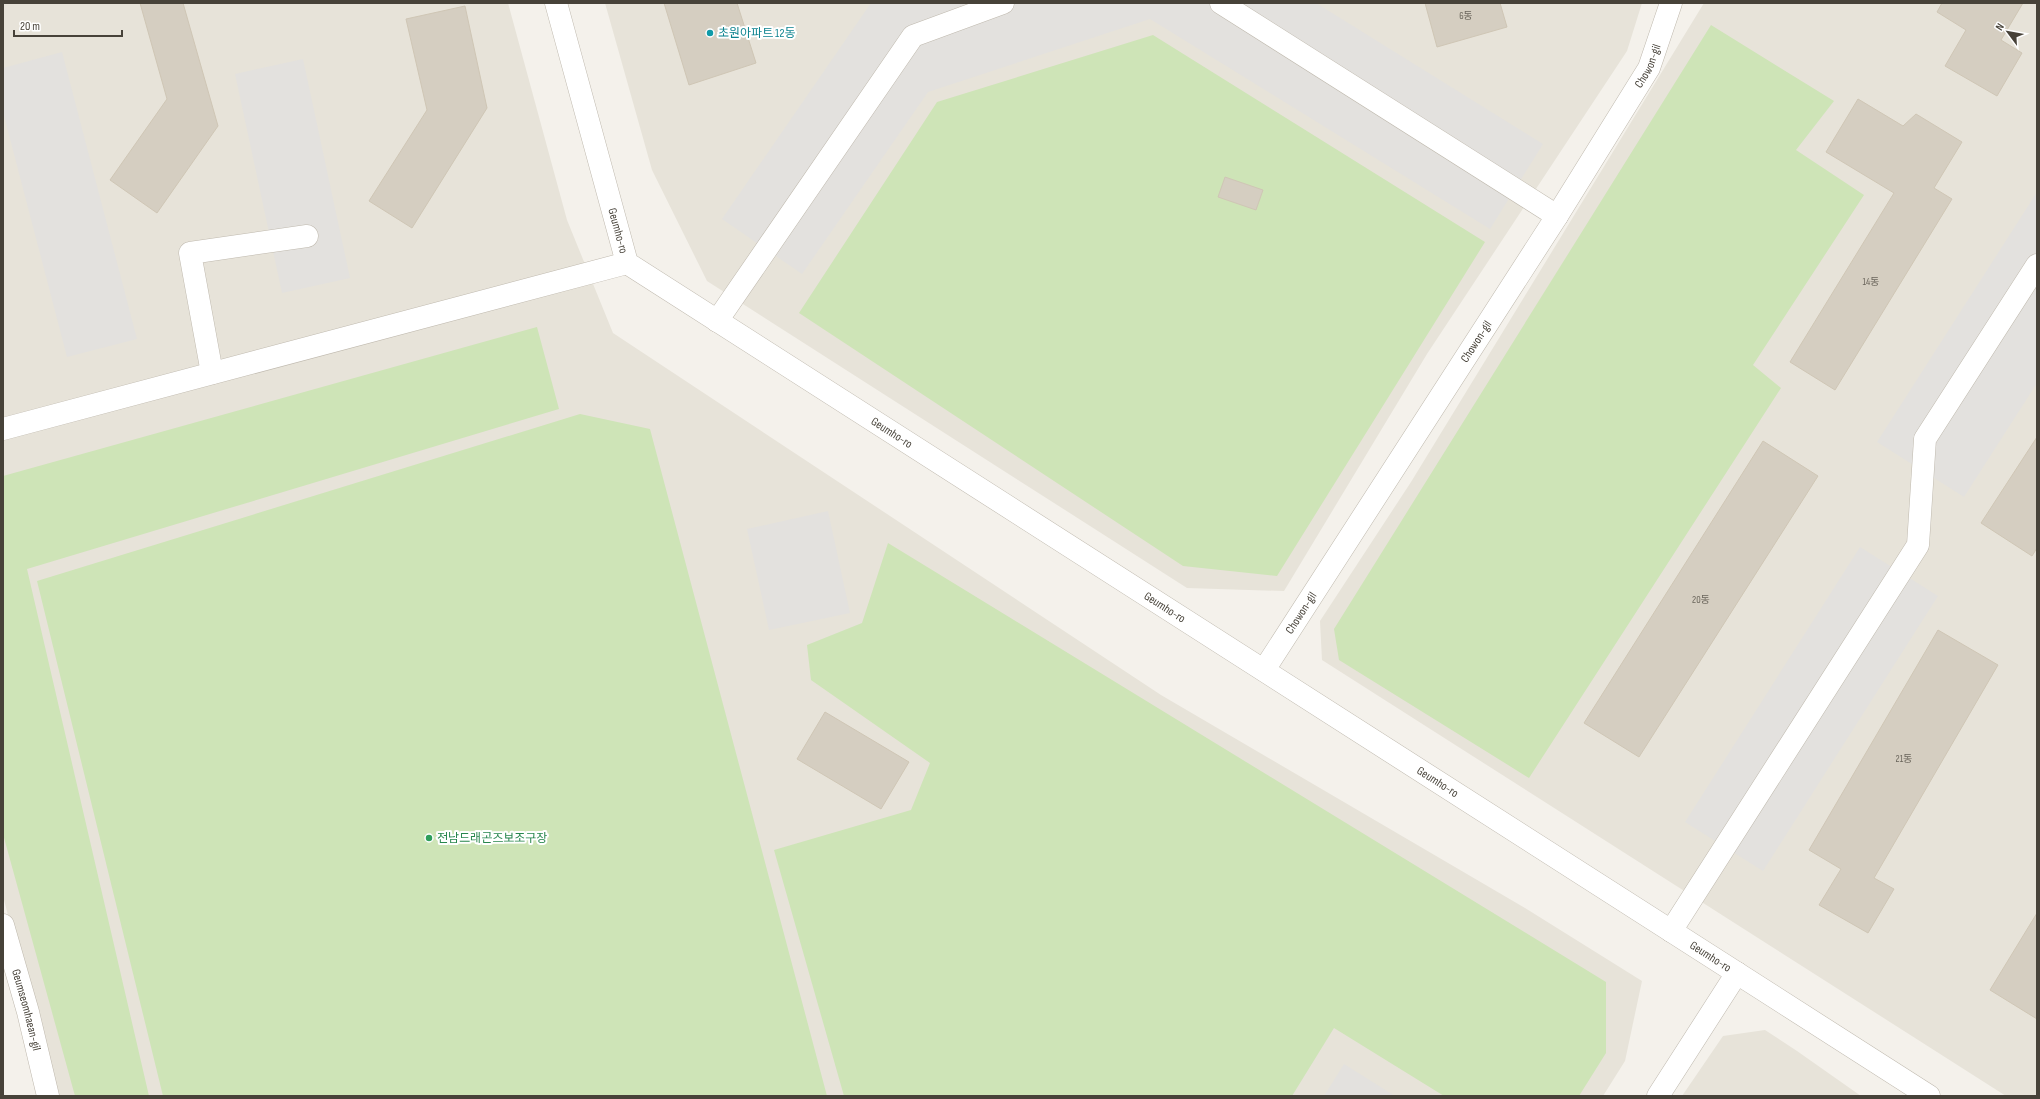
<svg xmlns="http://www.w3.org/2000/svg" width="2040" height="1099" font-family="'Sofia Sans Condensed','Noto Sans KR',sans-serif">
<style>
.residential{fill:#e7e3d9}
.green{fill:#cee4b7}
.parking{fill:#e3e1de}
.building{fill:#d5cec1;stroke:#cfc6b5}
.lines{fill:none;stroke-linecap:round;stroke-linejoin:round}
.minor-casing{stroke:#bfb9ae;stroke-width:23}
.minor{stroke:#fff;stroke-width:22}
.culture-dot{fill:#0f9aa8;stroke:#fff;stroke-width:1.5}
.leisure-dot{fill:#2e9e5b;stroke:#fff;stroke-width:1.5}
.labels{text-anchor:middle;stroke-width:4;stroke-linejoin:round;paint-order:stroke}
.number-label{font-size:10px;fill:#6a655b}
.culture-label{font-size:12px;fill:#0d838f;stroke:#fff;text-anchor:start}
.street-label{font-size:12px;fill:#474239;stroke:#fff}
.leisure-label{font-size:12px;fill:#27864d;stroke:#fff;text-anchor:start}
</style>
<rect width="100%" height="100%" fill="#f4f1eb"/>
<!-- residential -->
<path class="residential" d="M3,3H508L567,220L613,333L1161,695L1525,908L1642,981L1625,1061L1603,1096H55L3,896Z
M605,3H1642L1627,51L1427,354L1284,591L1187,588L707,281L652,170Z
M1704,3H2037V1096H2006L1322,660L1320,621L1411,482Z
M1765,1030L1797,1051L1861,1096H1682L1723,1036Z"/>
<!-- green -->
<path class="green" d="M1711,25L1834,101L1796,150L1864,195L1753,365L1781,388L1529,778L1339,660L1334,629Z
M1153,35L1485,242L1277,576L1183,566L799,313L937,102Z
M537,327L559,409L27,569L149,1096H75L3,834V476Z
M580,414L650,429L827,1096H163L37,581Z
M888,543L1606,982V1053L1579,1096H1444L1334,1028L1292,1096H844L774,850L911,810L930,763L811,680L807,645L862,623Z"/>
<!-- parking -->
<path class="parking" d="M871,3H1316L1543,144L1490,229L1150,19L928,92L802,274L722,219Z
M62,52L137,339L67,357L3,112V68Z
M303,59L350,278L282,293L235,74Z
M2037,192V383L1964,497L1877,442Z
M828,511L850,613L769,630L747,529Z
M1860,547L1938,596L1763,871L1685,822Z
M1344,1064L1395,1096H1324Z"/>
<!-- building -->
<path class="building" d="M140,3H183L218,126L157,213L110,180L167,99Z
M664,3H737L756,63L689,85Z
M1425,3H1500L1507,27L1437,47Z
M1942,3H2023L2001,40L2022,53L1997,96L1945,66L1966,30L1937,12Z
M465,6L487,108L412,228L369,201L427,110L406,19Z
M1858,99L1903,126L1916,114L1962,142L1934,188L1952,199L1835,390L1790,362L1894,193L1826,152Z
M1225,177L1263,190L1256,210L1218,197Z
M2037,437V548L2032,556L1981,523Z
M1763,441L1818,476L1639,757L1584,723Z
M1938,630L1998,665L1874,878L1894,889L1868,933L1819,905L1841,869L1809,850Z
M825,712L909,762L881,809L797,759Z
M2037,913V1019L1990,990Z"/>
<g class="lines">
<!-- minor casing -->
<g class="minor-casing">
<g id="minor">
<path id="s1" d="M556,3L627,263L1929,1096"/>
<path d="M1221,3L1557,216"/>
<path d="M717,321L913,36L1003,3"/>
<path d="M212,373L190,253L307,236"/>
<path d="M3,429L627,263"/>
<path id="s2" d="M1264,670L1557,216L1649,68L1671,3"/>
<path id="s3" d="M3,925L28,1012L48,1096"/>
<path d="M1671,931L1918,545L1925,439L2037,265"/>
<path d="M1658,1096L1737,973"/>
</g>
</g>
<!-- minor -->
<use href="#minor" class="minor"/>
</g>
<!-- markers -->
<circle class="culture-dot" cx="710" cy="33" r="4"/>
<circle class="leisure-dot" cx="429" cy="838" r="4"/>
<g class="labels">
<!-- number labels -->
<g class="number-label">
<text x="1466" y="19">6동</text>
<text x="1871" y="285">14동</text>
<text x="1701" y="603">20동</text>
<text x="1904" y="762">21동</text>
</g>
<!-- culture labels -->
<g class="culture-label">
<text x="718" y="37">초원아파트 12동</text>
</g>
<!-- street labels -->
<g class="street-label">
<text dy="4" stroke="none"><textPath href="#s2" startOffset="716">Chowon-gil</textPath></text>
<text dy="4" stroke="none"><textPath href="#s1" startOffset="236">Geumho-ro</textPath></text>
<text dy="4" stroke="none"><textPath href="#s2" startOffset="391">Chowon-gil</textPath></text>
<text dy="4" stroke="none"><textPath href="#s1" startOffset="584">Geumho-ro</textPath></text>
<text dy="4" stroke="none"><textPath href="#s1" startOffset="908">Geumho-ro</textPath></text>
<text dy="4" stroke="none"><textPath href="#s2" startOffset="68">Chowon-gil</textPath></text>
<text dy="4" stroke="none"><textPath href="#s1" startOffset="1232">Geumho-ro</textPath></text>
<text dy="4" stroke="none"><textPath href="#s1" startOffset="1556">Geumho-ro</textPath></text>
<text dy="4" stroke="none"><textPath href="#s3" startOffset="88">Geumseomhaean-gil</textPath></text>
</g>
<!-- leisure labels -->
<g class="leisure-label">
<text x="437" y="842">전남드래곤즈보조구장</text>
</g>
</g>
<!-- border -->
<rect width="2040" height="1099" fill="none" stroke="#474239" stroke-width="8"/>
<!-- north arrow -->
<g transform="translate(2008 32) rotate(302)" stroke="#ffffff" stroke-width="3" paint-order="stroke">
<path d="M0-3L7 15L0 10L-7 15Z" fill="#474239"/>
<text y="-6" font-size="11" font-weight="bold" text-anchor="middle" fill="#474239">N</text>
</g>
<!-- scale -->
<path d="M14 30v6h108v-6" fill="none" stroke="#474239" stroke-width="2"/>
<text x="20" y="30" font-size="12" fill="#474239" stroke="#ffffff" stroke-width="3" paint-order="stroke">20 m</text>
</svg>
